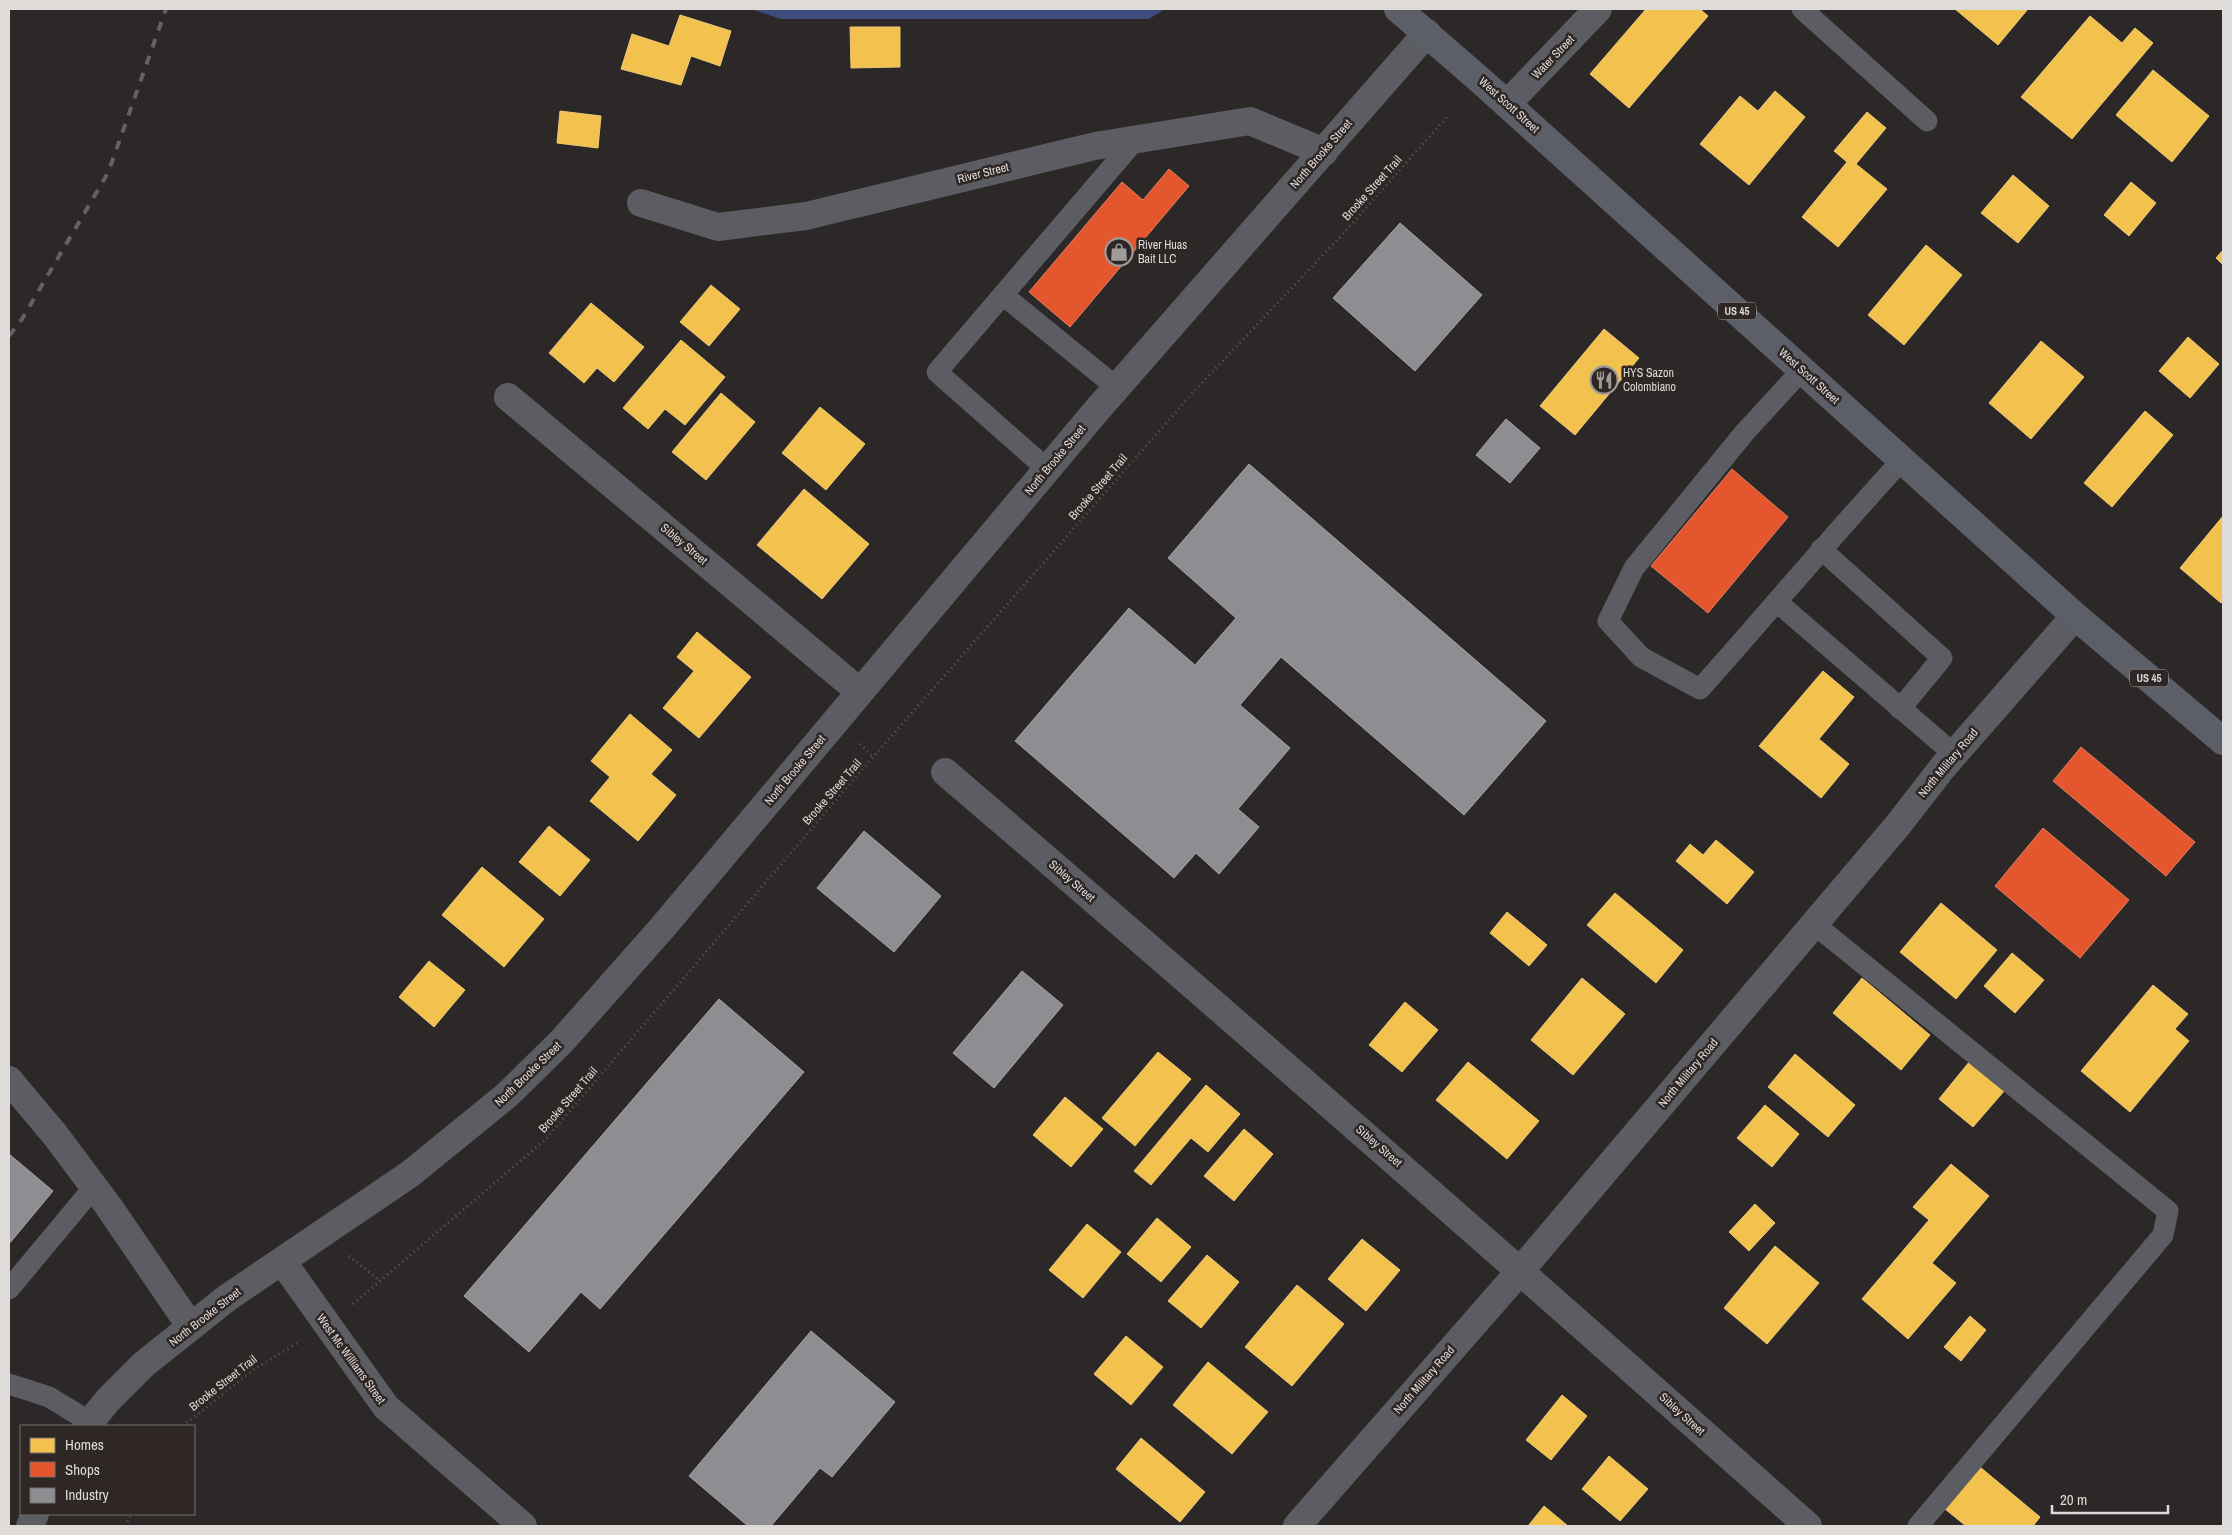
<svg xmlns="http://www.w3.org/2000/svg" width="2232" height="1535" font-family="'Archivo Narrow',sans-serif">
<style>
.water{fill:#3d4b7d}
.homes{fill:#f2c14e;stroke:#ecc978}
.shops{fill:#e4572e;stroke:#e27f61}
.industry{fill:#8d8d92;stroke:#a6a4a7}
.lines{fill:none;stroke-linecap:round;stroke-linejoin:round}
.path{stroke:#58585d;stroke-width:3;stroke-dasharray:1 4;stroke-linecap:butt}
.lane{stroke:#5b5d63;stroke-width:21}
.street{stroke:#5b5d63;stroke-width:28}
.primary{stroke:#5c5e68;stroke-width:28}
.rail{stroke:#626265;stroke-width:4;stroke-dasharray:9 9;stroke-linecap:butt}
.labels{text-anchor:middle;stroke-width:5;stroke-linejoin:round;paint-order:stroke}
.shield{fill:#2e2725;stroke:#aaa5a3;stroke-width:1}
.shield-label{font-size:11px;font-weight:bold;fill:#dfdbd9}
.street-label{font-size:12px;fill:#dfdbd9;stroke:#2e2725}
.poi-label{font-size:12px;fill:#dfdbd9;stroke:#2e2725;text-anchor:start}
</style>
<rect width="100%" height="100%" fill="#2c2827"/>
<!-- water -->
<path class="water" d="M751,9H1165L1149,19H781Z"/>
<!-- homes -->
<path class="homes" d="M1646,9H1700L1708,16L1629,108L1590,74Z
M1955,9H2028L1998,45Z
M680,15L731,31L720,66L691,56L681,85L621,69L632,34L669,46Z
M2090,16L2122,43L2135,28L2153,43L2072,139L2021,97Z
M850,27H900V67L851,68Z
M2153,70L2209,116L2172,162L2116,115Z
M1775,91L1805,117L1749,185L1700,144L1740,96L1758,111Z
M560,111L601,116L598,148L557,143Z
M1867,112L1886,128L1856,164L1887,189L1838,247L1802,217L1847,162L1834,151Z
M2013,175L2049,206L2018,243L1981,213Z
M2131,182L2156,203L2129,236L2104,215Z
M1926,245L1962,275L1904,345L1868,315Z
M2223,250V265L2216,258Z
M711,285L740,309L709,346L680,322Z
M591,303L644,347L614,382L597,368L584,383L549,353Z
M1604,329L1639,358L1575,435L1540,406Z
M2188,337L2219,364L2190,398L2159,371Z
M681,340L725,377L685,425L665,409L648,429L623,408Z
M2041,341L2084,377L2031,439L1989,403Z
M721,393L755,422L706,480L672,452Z
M820,407L865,444L826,490L782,453Z
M2145,411L2173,435L2112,507L2084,483Z
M804,489L869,544L822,599L757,545Z
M2223,516V600L2221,603L2180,568Z
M697,632L751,677L699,738L663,708L694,671L677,657Z
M1823,671L1854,697L1819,739L1849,764L1821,798L1759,746Z
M630,714L672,750L651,774L676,795L638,841L590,801L610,777L591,761Z
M549,826L590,860L560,896L519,862Z
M1716,840L1754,872L1727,904L1676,861L1690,844L1703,855Z
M482,867L544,919L504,967L442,915Z
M1615,893L1683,950L1656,983L1587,925Z
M1941,903L1997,950L1956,999L1900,952Z
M1507,912L1547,945L1529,966L1490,933Z
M2012,953L2044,980L2015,1013L1984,986Z
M429,961L465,990L434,1027L399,997Z
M1582,978L1625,1014L1573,1075L1531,1040Z
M1862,978L1930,1035L1901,1070L1833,1013Z
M2153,985L2188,1014L2175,1029L2189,1041L2130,1112L2081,1071Z
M1405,1002L1438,1030L1402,1072L1369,1045Z
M1158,1052L1191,1079L1135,1146L1102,1118Z
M1795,1054L1855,1105L1828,1137L1768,1087Z
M1970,1061L2005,1090L1973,1127L1939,1099Z
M1468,1062L1539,1121L1507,1159L1436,1100Z
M1206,1085L1240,1114L1208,1152L1191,1138L1151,1185L1134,1171Z
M1065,1097L1103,1129L1071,1167L1033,1135Z
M1765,1105L1799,1134L1772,1167L1737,1138Z
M1244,1129L1273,1154L1234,1201L1204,1176Z
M1951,1164L1989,1196L1932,1263L1956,1283L1908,1339L1862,1299L1929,1220L1913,1207Z
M1755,1204L1775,1223L1749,1251L1729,1232Z
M1157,1218L1191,1247L1161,1282L1127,1254Z
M1087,1224L1121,1252L1083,1298L1049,1270Z
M1362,1239L1400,1270L1366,1311L1328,1279Z
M1775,1246L1819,1283L1767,1344L1724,1308Z
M1207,1255L1239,1282L1201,1328L1168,1301Z
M1297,1285L1344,1324L1292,1386L1245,1347Z
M1970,1316L1986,1330L1961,1361L1944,1347Z
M1126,1336L1163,1367L1131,1405L1094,1374Z
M1208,1362L1268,1412L1232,1454L1173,1405Z
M1562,1395L1587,1416L1551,1460L1526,1440Z
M1141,1438L1205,1492L1180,1522L1116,1469Z
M1609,1456L1648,1489L1620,1521L1582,1489Z
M1980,1467L2040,1517L2033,1526H1966L1945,1509Z
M1544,1506L1568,1526H1528Z"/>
<!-- shops -->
<path class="shops" d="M1169,169L1189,186L1070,327L1029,292L1122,182L1143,200Z
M1732,469L1788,517L1708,613L1651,566Z
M2081,747L2195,842L2166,876L2053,781Z
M2043,828L2129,900L2080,958L1995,886Z"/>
<!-- industry -->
<path class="industry" d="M1400,223L1482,295L1415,371L1333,298Z
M1506,419L1540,448L1510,483L1476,455Z
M1249,464L1546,721L1464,815L1281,657L1240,705L1290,748L1238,809L1259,827L1219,874L1196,853L1174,878L1015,741L1129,608L1195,665L1236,618L1168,558Z
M864,831L941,896L894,952L817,888Z
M1022,971L1063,1005L994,1088L953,1053Z
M719,999L804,1072L600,1309L581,1292L529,1352L464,1296Z
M9,1154L53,1191L9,1244Z
M811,1331L895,1402L832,1477L820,1468L771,1526H748L689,1476Z"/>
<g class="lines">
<!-- path -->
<path class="path" d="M860,744L873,757
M349,1256L380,1281
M353,1304L545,1140L873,757L1197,388L1342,235L1447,117
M183,1426L253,1370L299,1342
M125,1526L132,1514"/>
<!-- lane -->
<path class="lane" d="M1802,9L1927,121
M1003,295L1116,387
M1802,370L1745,432L1634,568L1608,621L1641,657L1700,689C1768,613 1833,535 1902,460
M1047,469L937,372L1136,139
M1821,549L1942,658L1900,709
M1777,602L1954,754
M1814,924L2168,1211L2163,1235L1918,1526
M9,1289L94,1187
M9,1384L49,1397L90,1422"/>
<!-- street -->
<path class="street" d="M1507,104L1598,9
M641,203L718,227L806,216L1095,146L1250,121L1324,152
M508,397L860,692
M945,772C1235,1020 1522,1272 1808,1526
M9,1080L56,1136L109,1207L191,1327
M282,1261L386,1407L523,1526
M87,1426L108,1400L144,1364L227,1298L410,1174L507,1095L562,1041L662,928L1097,410L1427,33
M30,1526L35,1514
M1297,1526L1521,1270L1898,825L1943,767L2075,616"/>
<!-- primary -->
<path class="primary" d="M1398,9L1480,80L2075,616L2223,741"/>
<!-- rail -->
<path class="rail" d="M9,336L22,319L108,173L166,9"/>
</g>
<!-- icons -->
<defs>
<g id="shop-ring" transform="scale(1.4375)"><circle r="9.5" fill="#2e2725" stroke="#a09c9b" stroke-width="1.5"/><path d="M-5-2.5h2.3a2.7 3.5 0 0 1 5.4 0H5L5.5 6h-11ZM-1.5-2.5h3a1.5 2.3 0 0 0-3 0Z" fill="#a09c9b"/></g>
<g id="restaurant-ring" transform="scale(1.4375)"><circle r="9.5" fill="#2e2725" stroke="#a09c9b" stroke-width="1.5"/><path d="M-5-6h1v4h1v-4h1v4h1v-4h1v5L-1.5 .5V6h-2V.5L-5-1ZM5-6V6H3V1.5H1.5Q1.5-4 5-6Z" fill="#a09c9b"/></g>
</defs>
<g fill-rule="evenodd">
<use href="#shop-ring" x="1119" y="252"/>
<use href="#restaurant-ring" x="1604" y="380"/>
</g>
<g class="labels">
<!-- shield labels -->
<g class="shield">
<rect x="1718" y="302.5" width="38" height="17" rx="4"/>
<rect x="2130" y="669.5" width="38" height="17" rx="4"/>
</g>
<g class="shield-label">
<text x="1737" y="315">US 45</text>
<text x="2149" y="682">US 45</text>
</g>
<!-- street labels -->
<g class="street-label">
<text transform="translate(1553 57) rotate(-46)" y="4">Water Street</text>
<text transform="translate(1509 105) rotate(42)" y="4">West Scott Street</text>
<text transform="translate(1321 154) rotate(-49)" y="4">North Brooke Street</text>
<text transform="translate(983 173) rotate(-14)" y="4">River Street</text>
<text transform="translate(1372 188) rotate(-48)" y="4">Brooke Street Trail</text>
<text transform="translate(1809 376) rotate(42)" y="4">West Scott Street</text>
<text transform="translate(1055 460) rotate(-50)" y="4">North Brooke Street</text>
<text transform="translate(1098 487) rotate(-49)" y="4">Brooke Street Trail</text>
<text transform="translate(684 544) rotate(40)" y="4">Sibley Street</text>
<text transform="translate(1948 763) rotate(-50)" y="4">North Military Road</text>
<text transform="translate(795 770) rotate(-50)" y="4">North Brooke Street</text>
<text transform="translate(832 792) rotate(-49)" y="4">Brooke Street Trail</text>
<text transform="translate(1072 881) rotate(41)" y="4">Sibley Street</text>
<text transform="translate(1688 1073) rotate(-50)" y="4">North Military Road</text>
<text transform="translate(528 1074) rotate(-44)" y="4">North Brooke Street</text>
<text transform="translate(568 1100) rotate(-49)" y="4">Brooke Street Trail</text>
<text transform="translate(1379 1146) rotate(41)" y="4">Sibley Street</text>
<text transform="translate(205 1317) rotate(-38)" y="4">North Brooke Street</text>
<text transform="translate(351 1359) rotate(54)" y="4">West Mc Williams Street</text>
<text transform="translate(1424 1380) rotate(-49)" y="4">North Military Road</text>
<text transform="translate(223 1383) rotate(-38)" y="4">Brooke Street Trail</text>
<text transform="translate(1682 1414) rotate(42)" y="4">Sibley Street</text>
</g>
<!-- poi labels -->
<g class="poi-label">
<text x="1138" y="249">River Huas<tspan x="1138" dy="14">Bait LLC</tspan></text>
<text x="1623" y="377">HYS Sazon<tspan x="1623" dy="14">Colombiano</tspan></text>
</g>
</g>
<!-- border -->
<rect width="2232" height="1535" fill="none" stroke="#dfdbd9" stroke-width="20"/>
<!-- legend -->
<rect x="20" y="1425" width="175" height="90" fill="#2e2725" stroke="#756f6d"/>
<rect x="30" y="1438" width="25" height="15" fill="#f2c14e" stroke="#756f6d"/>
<text x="65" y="1450" font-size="15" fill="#dfdbd9">Homes</text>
<rect x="30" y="1462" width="25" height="15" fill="#e4572e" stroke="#756f6d"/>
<text x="65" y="1475" font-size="15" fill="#dfdbd9">Shops</text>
<rect x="30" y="1488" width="25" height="15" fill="#8d8d92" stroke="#756f6d"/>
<text x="65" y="1500" font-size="15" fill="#dfdbd9">Industry</text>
<!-- scale -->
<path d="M2052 1505v8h116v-8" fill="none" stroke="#dfdbd9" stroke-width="2.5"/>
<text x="2060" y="1505" font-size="15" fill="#dfdbd9" stroke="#2e2725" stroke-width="4" paint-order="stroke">20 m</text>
</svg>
